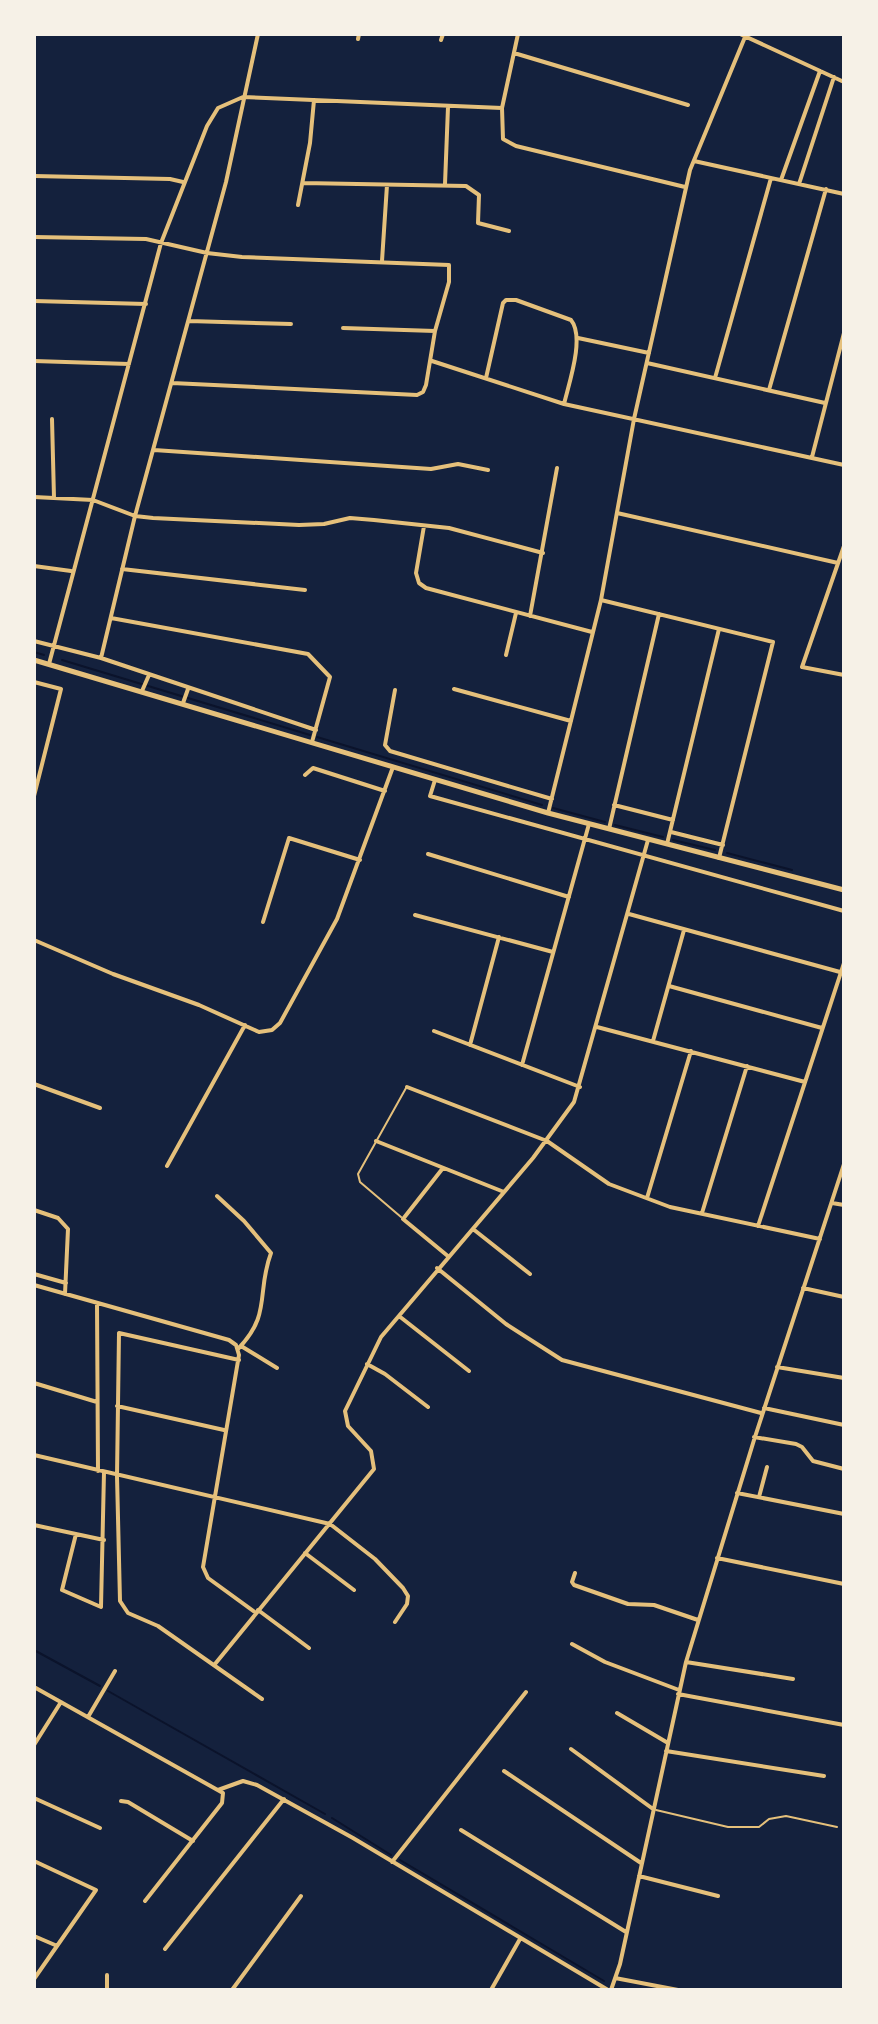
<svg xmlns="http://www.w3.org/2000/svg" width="878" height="2024" font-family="Manrope,sans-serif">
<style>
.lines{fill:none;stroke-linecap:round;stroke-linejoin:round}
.stream{stroke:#0b132b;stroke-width:2}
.service{stroke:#e5c07b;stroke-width:2}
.minor{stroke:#e5c07b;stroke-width:4}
.tertiary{stroke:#e5c07b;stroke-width:5}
</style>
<rect width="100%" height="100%" fill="#14213d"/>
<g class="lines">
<!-- stream -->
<path class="stream" d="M34,652L44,655
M62,660L310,735
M317,737L542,805
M553,808L605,822
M615,825L663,837
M673,840L715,850
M727,853L792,870
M34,1650L100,1686
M108,1691L325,1814
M332,1818L391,1855
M400,1860L604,1981"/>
<!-- service -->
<path class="service" d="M401,1217L360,1182L358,1174L406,1088
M656,1810L728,1827H759L769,1819L786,1816L837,1827"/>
<!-- minor -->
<path class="minor" d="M518,34L502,108L503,139L516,146L685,187
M740,34L844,82
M358,39L359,34
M441,40L443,34
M514,53L688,105
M694,161L844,194
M34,176L170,179L183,182
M781,180L820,71
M303,183L466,186L479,195L478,223L509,231
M445,184L448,107
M799,184L834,77
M298,205L310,143L314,100
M34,237L146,239L207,253L242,257L449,265V282L435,331L426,385L423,392L417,395L172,383
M382,261L387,185
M34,301L146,304
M189,321L291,324
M343,328L435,331
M578,338L649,353
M34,361L129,364
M432,361L564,404L844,465
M647,363L825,403
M486,378L503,303L506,300H516L571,320C585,337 569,383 564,404
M715,378L771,178
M769,390L826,189
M52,419L54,498
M154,450L431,469L458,464L488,470
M812,457L844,333
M34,497L93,500L135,516L153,518L299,525L324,524L350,518L374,520L449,528L543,553
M617,513L838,563
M424,526L416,573L419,583L426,588L592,632
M844,546L802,667L844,675
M34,566L71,571
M122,569L305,590
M601,600L773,642L719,858
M530,616L557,468
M111,618L308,654L330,677L312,742
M34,641L101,658L316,730
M506,655L516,613
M101,658L135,516L226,182L258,34
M49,664L161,243L207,126L218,108L243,97L502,108
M34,682L61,689L34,796
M454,689L571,721
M395,690L385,745L390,751L552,799
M142,691L149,675
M183,703L188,689
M305,775L313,768L385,791
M435,780L430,796L844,911
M614,805L673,820
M548,813L601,600L634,419L690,170L745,37
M609,829L659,614
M671,832L723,845
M667,844L719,629
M428,854L569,897
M629,914L840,972
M415,915L553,952
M263,922L289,838L360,860
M34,940L113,974L199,1005L259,1032L272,1030L280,1023L337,919L393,767
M669,986L822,1028
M597,1027L805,1082
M434,1031L580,1087
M653,1041L684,930
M470,1045L499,937
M522,1065L589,824
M34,1084L100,1108
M407,1087L547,1141L609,1184L670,1207L820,1239
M376,1141L504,1192
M167,1166L245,1025
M443,1168L403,1219L449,1257
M217,1196L244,1221L271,1253C256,1293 272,1314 238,1349
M647,1198L691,1051
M832,1203L844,1205
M34,1210L58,1218L68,1229L65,1294
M702,1213L747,1066
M758,1226L844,963
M473,1229L530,1274
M437,1268L506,1324L562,1360L761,1413
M34,1274L66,1283
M34,1285L229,1340L236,1345L239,1355L203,1567L208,1578L256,1613
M803,1288L844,1297
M97,1303L98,1471
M399,1316L469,1371
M241,1346L277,1368
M239,1360L119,1333L117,1476L120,1601L128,1613L158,1626L262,1699
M367,1364L385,1374L428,1407
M777,1367L844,1378
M34,1383L97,1402
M117,1406L224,1430
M764,1408L844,1425
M754,1437L796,1444L802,1447L813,1461L844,1469
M34,1455L330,1524L375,1559L403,1588L408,1596L407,1604L395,1622
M737,1493L844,1514
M759,1497L767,1467
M34,1525L104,1540
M76,1534L62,1590L101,1607L104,1472
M305,1553L354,1590
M717,1558L844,1584
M575,1573L572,1582L574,1585L628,1604L654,1605L698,1620
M258,1610L309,1648
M572,1644L605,1662L679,1690
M686,1662L793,1679
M215,1664L374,1469L371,1451L348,1426L345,1411L381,1337L533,1158L574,1102L648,840
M34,1687L223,1793L222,1803L145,1901
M678,1694L844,1725
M617,1713L668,1743
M88,1717L115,1671
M34,1745L61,1702
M571,1749L653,1809
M666,1751L824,1776
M504,1771L641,1863
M218,1790L243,1781L257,1785L353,1838L608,1990
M34,1798L100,1828
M121,1801L128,1802L193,1841
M461,1830L626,1932
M34,1861L96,1890L34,1979
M392,1862L526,1692
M639,1876L718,1896
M34,1936L55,1945
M165,1949L284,1799
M107,1975V1990
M615,1978L678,1990
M232,1990L301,1896
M491,1990L520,1939
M611,1990L620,1964L686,1662L754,1440L844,1164"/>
<!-- tertiary -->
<path class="tertiary" d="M34,660L548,813L844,890"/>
</g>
<!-- border -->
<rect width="878" height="2024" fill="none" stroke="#f6f1e7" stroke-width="72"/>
</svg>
